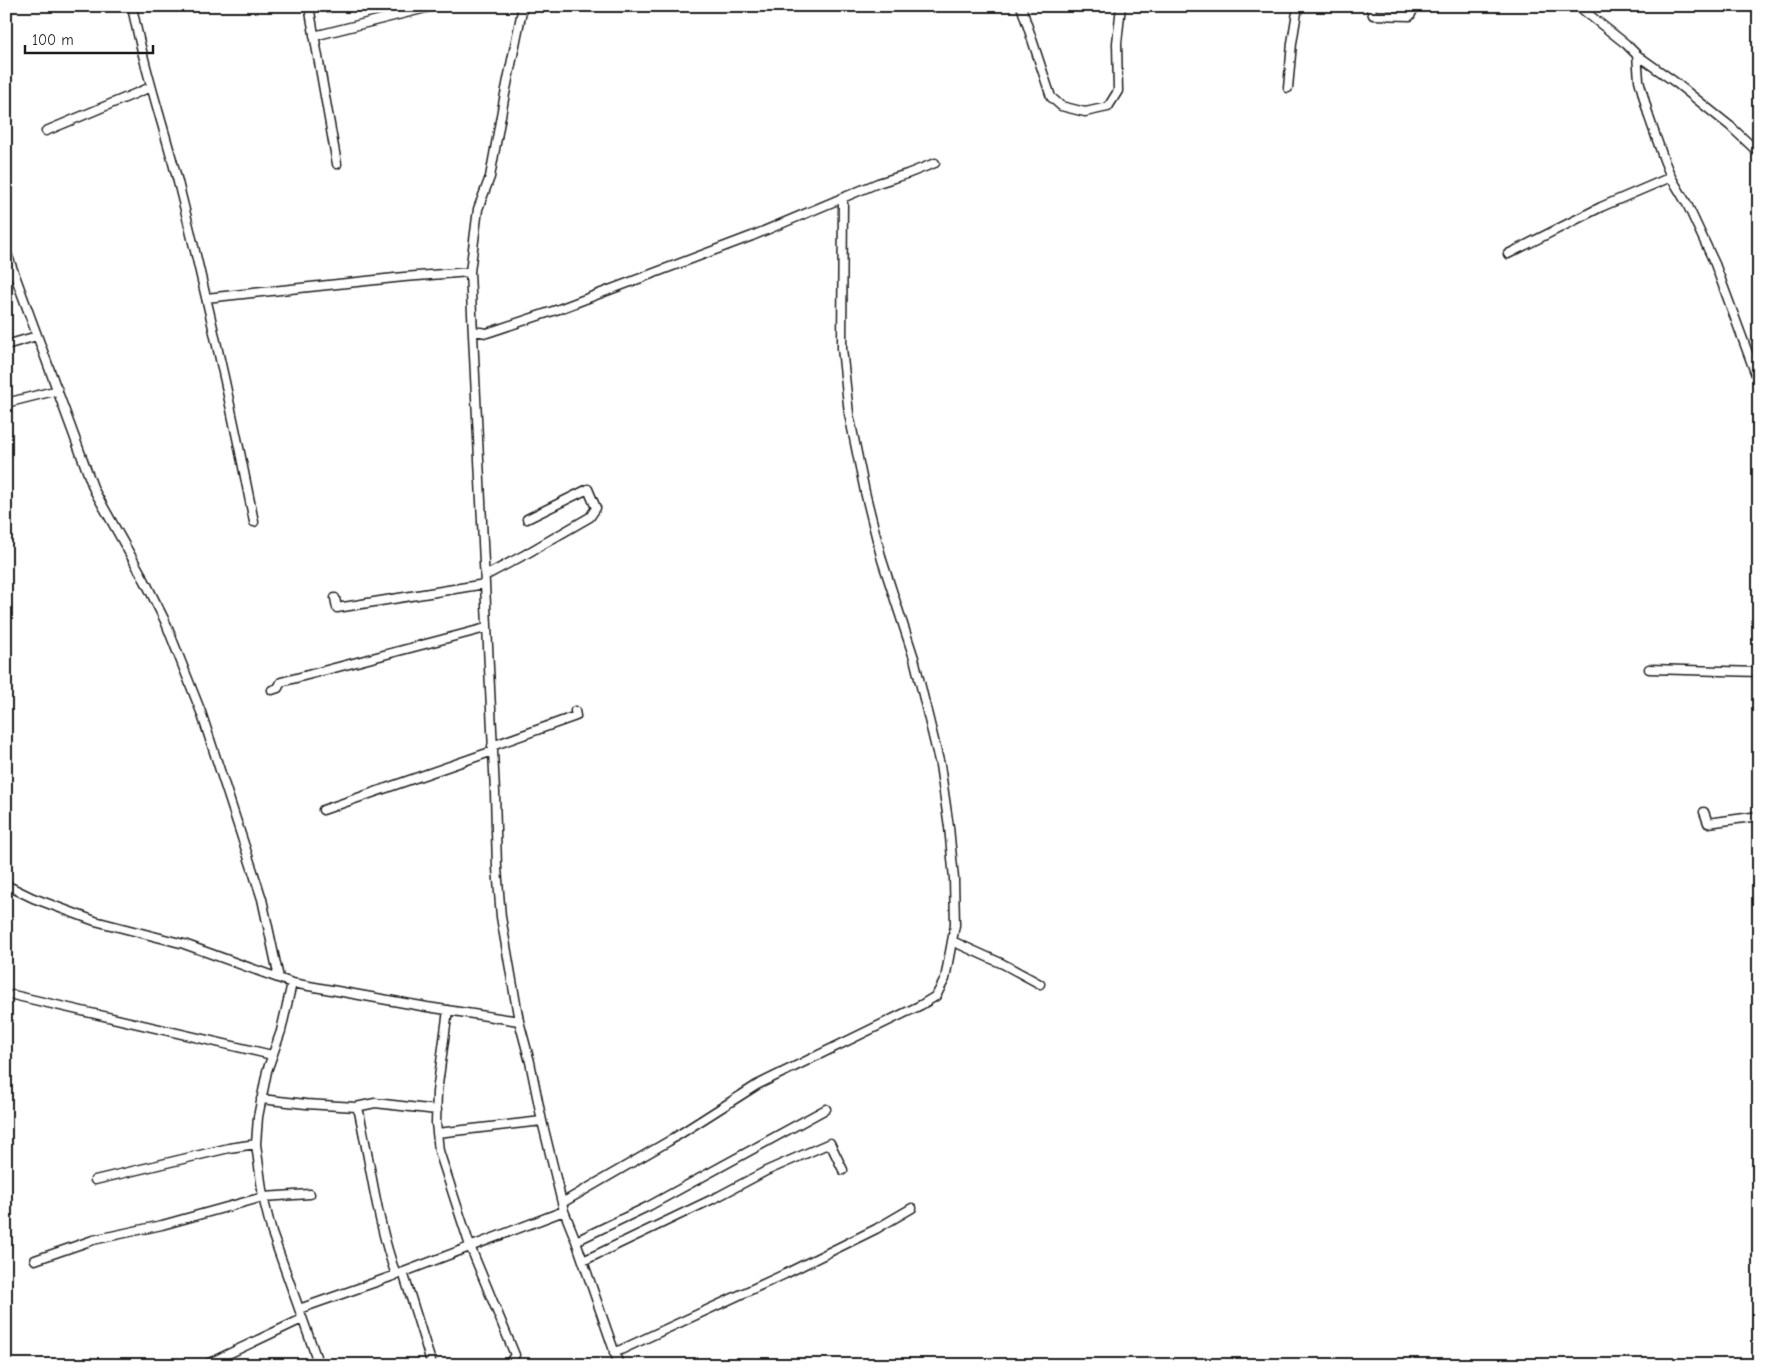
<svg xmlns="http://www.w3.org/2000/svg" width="1765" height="1371" font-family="'Comic Neue',sans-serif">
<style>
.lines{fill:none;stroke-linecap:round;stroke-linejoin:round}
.minor-casing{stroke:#1c1c1c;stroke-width:11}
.minor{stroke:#fff;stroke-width:8}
</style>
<rect width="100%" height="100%" fill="#fff"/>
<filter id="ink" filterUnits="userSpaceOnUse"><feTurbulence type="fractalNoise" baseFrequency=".02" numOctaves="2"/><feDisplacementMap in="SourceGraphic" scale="10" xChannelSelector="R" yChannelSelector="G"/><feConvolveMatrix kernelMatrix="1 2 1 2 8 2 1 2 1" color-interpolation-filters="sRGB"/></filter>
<g filter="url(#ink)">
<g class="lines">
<!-- minor casing -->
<g class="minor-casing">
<path id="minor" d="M132,6C143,67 164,126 179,186C207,297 232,409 254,522
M309,6L337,164
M523,6L504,99L490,177L478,209L470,272L495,792L497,868L501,917L519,1021L530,1062L542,1121L564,1211L576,1241L619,1365
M1021,6L1051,97L1061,106L1085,112L1108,107L1118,91L1117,43L1121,6
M1370,6L1373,15L1410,16L1415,6
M1578,6L1626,44L1637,55L1675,82L1730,126L1759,153
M314,36L434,6
M1637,55L1639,80L1649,117L1664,160L1671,177L1687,204L1715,264L1759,383
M1288,88L1292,43L1298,6
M46,131L151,87
M6,251L94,490L145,581L165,621L201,712L262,899L279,978
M1508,254L1601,207L1671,177
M206,298L404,277L470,272
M473,331L487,333L559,309L752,236L878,183L907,174L935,163
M6,345L37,336
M6,403L58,390
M485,576L526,554L590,517L596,508L588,489L527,519
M335,598L337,608L485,584
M1649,669L1759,672
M272,690L278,688L281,682L486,628
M492,746L576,716L575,711
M323,810L493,751
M1704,812L1708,823L1759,816
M6,885L33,898L95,921L184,944L292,983L427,1007L519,1021
M952,941L1003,964L1040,984
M292,983L281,1031L267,1071L258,1117L256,1144L263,1197L272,1233L319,1365
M13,995L272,1055
M448,1010L437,1092L436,1123L439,1151L470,1246L515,1355L510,1362L502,1365
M261,1099L306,1104L356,1107L359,1112C371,1167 377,1222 396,1275
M356,1107L375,1103L437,1110
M437,1133L542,1121
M95,1180L229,1148L256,1144
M562,1203L669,1141L757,1085L921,1005L936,996L945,979L955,925L954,879L949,827L940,765L914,658L882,560L865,492L849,414L842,348L843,198
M576,1241L649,1206L826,1109
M35,1260L93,1240L162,1225L263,1197L310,1194
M583,1261L719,1196L766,1171L830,1143L843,1170
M403,1272L432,1365
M299,1309L396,1275L564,1211
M614,1353L785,1274L876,1229L912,1208
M205,1365L302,1319"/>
</g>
<!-- minor -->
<use href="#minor" class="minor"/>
</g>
</g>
<!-- margin -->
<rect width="1765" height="1371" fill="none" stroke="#fff" stroke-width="25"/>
<rect x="12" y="12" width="1740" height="1346" fill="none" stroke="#1c1c1c" stroke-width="2" filter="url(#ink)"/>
<!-- scale -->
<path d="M25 45v8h128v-8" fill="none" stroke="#1c1c1c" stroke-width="2.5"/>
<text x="32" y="45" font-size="15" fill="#1c1c1c" stroke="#ffffff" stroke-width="4" paint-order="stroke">100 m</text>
</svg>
